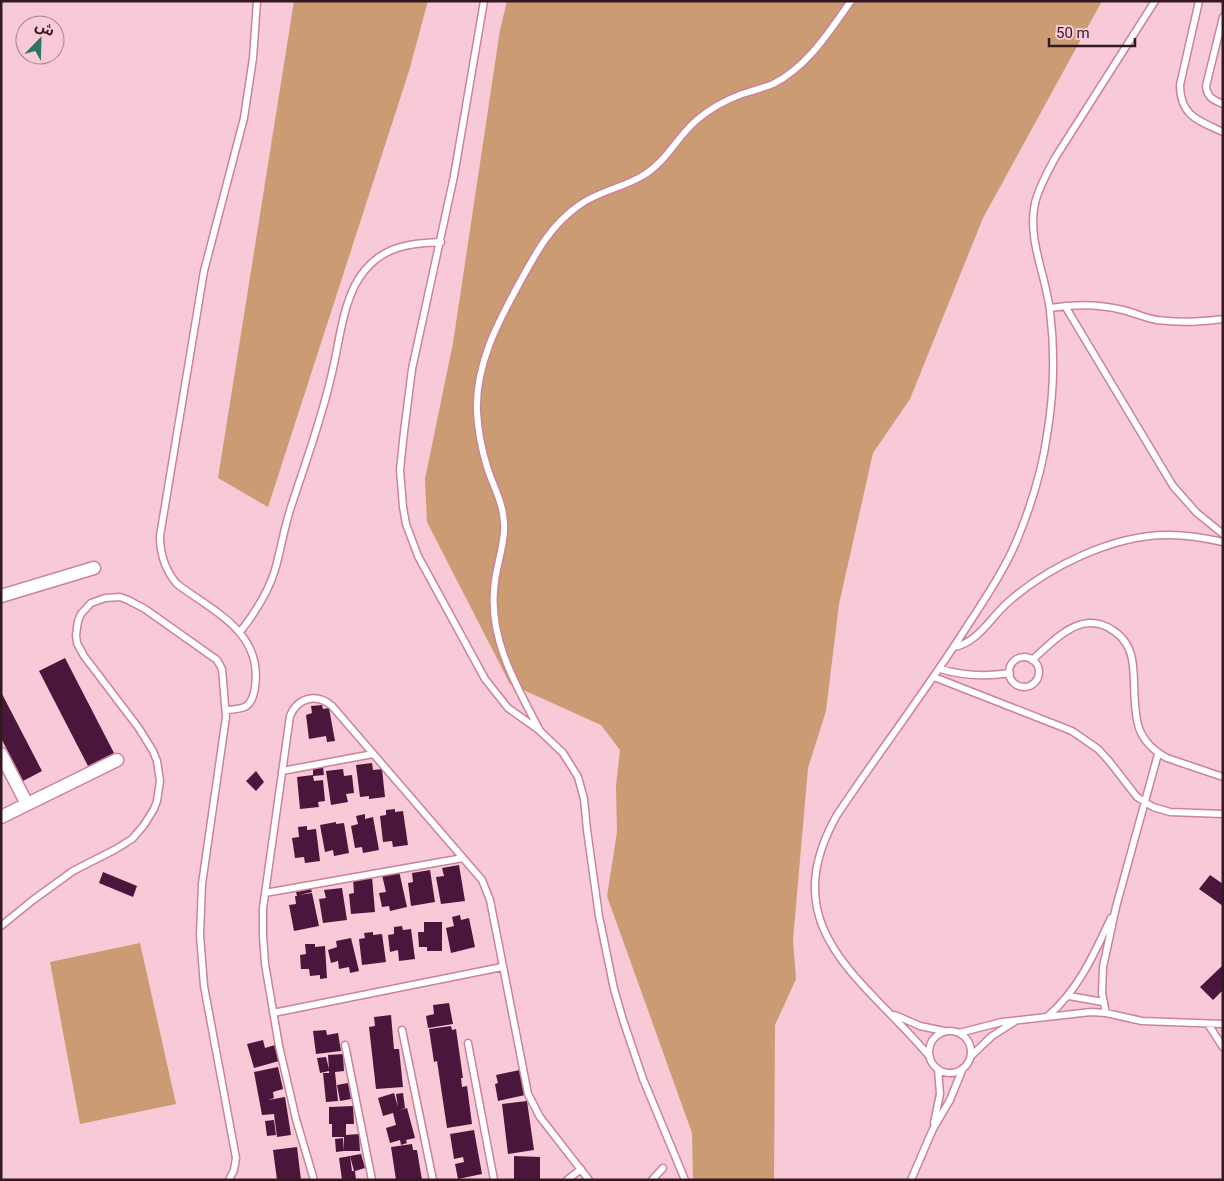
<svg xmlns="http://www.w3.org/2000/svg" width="1224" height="1181" font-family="Roboto,'Noto Sans Arabic',sans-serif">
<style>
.green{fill:#cb9b73}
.building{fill:#4a163b}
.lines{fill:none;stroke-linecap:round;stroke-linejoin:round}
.service-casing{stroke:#cc8399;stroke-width:9}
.minor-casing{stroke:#cc8399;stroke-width:15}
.service{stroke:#fff;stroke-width:6}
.minor{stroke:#fff;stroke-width:12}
</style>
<rect width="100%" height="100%" fill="#f8c9d6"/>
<!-- green -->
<path class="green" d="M294,1H428L409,71L268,507L218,478Z
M507,1H1102L983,218L910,399L873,453L839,604L826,711L808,768L793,940L796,979L775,1025L774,1180H693L692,1133L607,896L617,832L616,786L620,750L601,725L510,684L427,522L425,479L453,343L500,30Z
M140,943L176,1104L80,1124L50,962Z"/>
<!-- building -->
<path class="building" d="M65,658L114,753L88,766L39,671Z
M1,692L42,771L23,781L1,738Z
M322,705L323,709L329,708L335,741L327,742L326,736L309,739L306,715L312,713L311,706Z
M372,763L373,770L382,769L385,797L369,799V796L360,797L356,765Z
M313,767H323L324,775L313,776L314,781L323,780L325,801L318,802L319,807L300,809L297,777L313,775Z
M343,769L344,776L352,775L354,793L346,794L348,802L331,805L326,771Z
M256,771L264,782L256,791L246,781Z
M395,809V812L403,811L408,845L393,847L392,841L383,842L380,816L386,815V810Z
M365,814V819L373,817L379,850L363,853L362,847L355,848L351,826L358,824L356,816Z
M336,822V824L344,823L349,853L334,856L333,850L325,852L320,825Z
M307,826V830L316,829L320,861L305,863L304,857L295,858L292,838L299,837L298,827Z
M459,865L465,901L441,904L436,877L444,876L442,868Z
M430,870L435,902L411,906L408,883L413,882L412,873Z
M399,871L407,907L390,911L389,906L382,907L379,893L386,892L382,875Z
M103,872L137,886L133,897L99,883Z
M1210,875L1223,884V906L1199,889Z
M372,877L375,912L351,914L349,894L354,893L353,879Z
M342,888L347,920L323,923L319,899L326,898L324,890Z
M311,889L312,892L299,895L312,893L319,926L294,931L289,905L296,904L295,896H297L296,892Z
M460,915L461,920L469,918L475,947L451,953L446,928L454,926L452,917Z
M424,922H442V951H427V947H419L418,932H424Z
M402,926L403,930L411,929L415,959L399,961L398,950L390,952L388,935L394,934V927Z
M373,932V935L382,934L386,962L362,965L359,939L365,938L364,933Z
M351,938L359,971L350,973L349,967L339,969L338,961L331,963L328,950L337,947L336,941Z
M305,944H315V947L325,946L327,978L320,979V975L310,976L309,969H301L300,955L306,954Z
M1223,965V990L1213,1000L1200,987Z
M449,1003L453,1024L428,1028L426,1016L434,1014L433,1005Z
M391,1015L394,1049H399L403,1087L376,1089L369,1027L375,1026L374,1017Z
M451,1026L452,1030L456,1029L463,1078H461L462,1087L467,1086L472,1124L447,1128L437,1061L434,1062L429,1029Z
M326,1030L327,1035L338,1033L341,1051L316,1054L313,1031Z
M263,1040L265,1048L275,1045L279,1061L254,1068L247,1044Z
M343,1054L344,1071L335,1072L338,1101L326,1102L323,1073H329V1071L320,1073L317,1058L326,1057L329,1069L328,1055Z
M278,1067L283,1089L273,1092L274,1098L268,1100L285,1097L291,1135L277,1137L274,1114L262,1115L254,1072Z
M520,1070L525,1095L498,1101L495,1084L498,1083L496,1075Z
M348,1083L351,1099L340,1101L337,1085Z
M394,1093L398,1107L396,1094L403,1093L405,1108L399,1110L407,1108L415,1138L406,1140L407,1143L401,1145L400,1140L390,1143L386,1128L396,1125L393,1113L383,1116L378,1098Z
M527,1101L534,1150L508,1154L502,1104Z
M353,1106L354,1124H346V1135L359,1134L360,1151H344V1137H332V1124H329V1107Z
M274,1120L276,1135L267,1136L265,1121Z
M474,1130L482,1174L458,1179L455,1164L464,1162L463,1157L454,1159L450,1134Z
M343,1138L344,1151L336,1152L335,1139Z
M412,1144L413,1150H417L422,1180H396L391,1147Z
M297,1147L301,1180H277L273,1150Z
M361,1154L365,1168L355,1171L356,1180H342L339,1158L350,1156L352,1171H354L350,1156Z
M514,1156L540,1157V1180H514Z"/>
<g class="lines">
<!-- service casing -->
<g class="service-casing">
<path id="service" d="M484,1L454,176L412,369L404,432L400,470L403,507L406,524L418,556L485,679L508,708L539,730L563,753L578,777L584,799L587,830L599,916L614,989L623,1020L643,1079L685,1180
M1199,1L1180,85C1180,116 1199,121 1223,132
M1223,17L1206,86C1207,97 1213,100 1223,104
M1065,306L1173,486L1197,513L1223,534
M1050,308C1075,304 1098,304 1123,310C1135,313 1145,318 1157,320C1179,323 1201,322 1223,319
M240,632C255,613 268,593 275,570C281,549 284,528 291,507C305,464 321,421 331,377C340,343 342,297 365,270C385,246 411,243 441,242
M954,647C977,643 990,619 1006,604C1047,567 1114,534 1170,535C1187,535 1205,538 1223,542
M1009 672a15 15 0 1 1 30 0a15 15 0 1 1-30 0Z
M1032,660C1055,640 1081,608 1114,631C1124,638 1130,648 1132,659C1136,681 1132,706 1139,728C1144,742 1154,751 1167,758L1223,777
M940,669C964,676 985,677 1010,673
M934,677L1072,731L1098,749L1109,761L1137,797L1153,807L1170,812L1223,814
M226,710C245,709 252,708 255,687C263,632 214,612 177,584C165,570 160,555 160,536L204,271L244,118L253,58L257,1
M539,729C516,685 490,641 494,591C495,564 508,541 503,514C501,499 493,485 488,470C482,451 478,432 477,412C475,365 498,322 520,282C536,253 550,226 578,206C598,191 623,188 644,175C667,161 678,135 698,119C711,108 726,100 742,94C752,91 763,88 773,84C808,66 828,33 851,1
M282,771L373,754
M265,893L463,858
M1,926L33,900L73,871L116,849L132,839L144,825L154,809L157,801L160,781L157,761L153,751L138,727L84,656L77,643L76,635L78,621L81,614L91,603L105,598L120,597L128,600L145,609L217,660L222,669L226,717L202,884L200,935L204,986L236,1158L234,1170L229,1180
M1069,996L1103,1002
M273,1013L502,967
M1106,1013L1102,993L1103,967L1116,907L1158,754
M895,1015L920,1026L944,1031
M1048,1016C1079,989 1094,954 1111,918
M1208,1024L1223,1047
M402,1030L433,1180
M929 1052a21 21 0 1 1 42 0a21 21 0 1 1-42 0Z
M959,1033L1002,1022L1091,1012L1106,1013L1142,1021L1223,1024
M468,1043L494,1180
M345,1045L372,1180
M971,1056L992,1036L1014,1022
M930,1057C865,979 772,930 837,815C879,752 925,692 966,628C984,600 1004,571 1017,540C1031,506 1042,471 1047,435C1054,394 1055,352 1050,311C1046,275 1027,240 1035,203C1039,187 1047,173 1055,158L1155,1
M934,1123L940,1094L938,1069
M314,1180L296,1119L279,1046L265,964L263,936V908L290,716C298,697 317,693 332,706L482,880L490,900L528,1094L540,1117L589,1180
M567,1180L581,1169
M652,1180L663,1168
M911,1180L933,1129L950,1100L963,1068"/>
</g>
<!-- minor casing -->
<g class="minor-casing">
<path id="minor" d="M1,596L94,568
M1,754L27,804
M1,817L117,760"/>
</g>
<!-- service -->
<use href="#service" class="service"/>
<!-- minor -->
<use href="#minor" class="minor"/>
</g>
<!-- border -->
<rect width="1224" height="1181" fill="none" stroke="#341821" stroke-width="5"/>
<!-- north arrow -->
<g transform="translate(40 40) rotate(23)"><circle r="24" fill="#f8c9d6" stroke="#aa828e"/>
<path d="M0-4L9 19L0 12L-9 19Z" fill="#2e7368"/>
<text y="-8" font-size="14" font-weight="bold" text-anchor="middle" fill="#341821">ش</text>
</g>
<!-- scale -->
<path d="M1049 38v8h86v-8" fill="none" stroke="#341821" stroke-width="2.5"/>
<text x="1056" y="38" font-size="15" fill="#341821" stroke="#f8c9d6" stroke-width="4" paint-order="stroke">50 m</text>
</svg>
